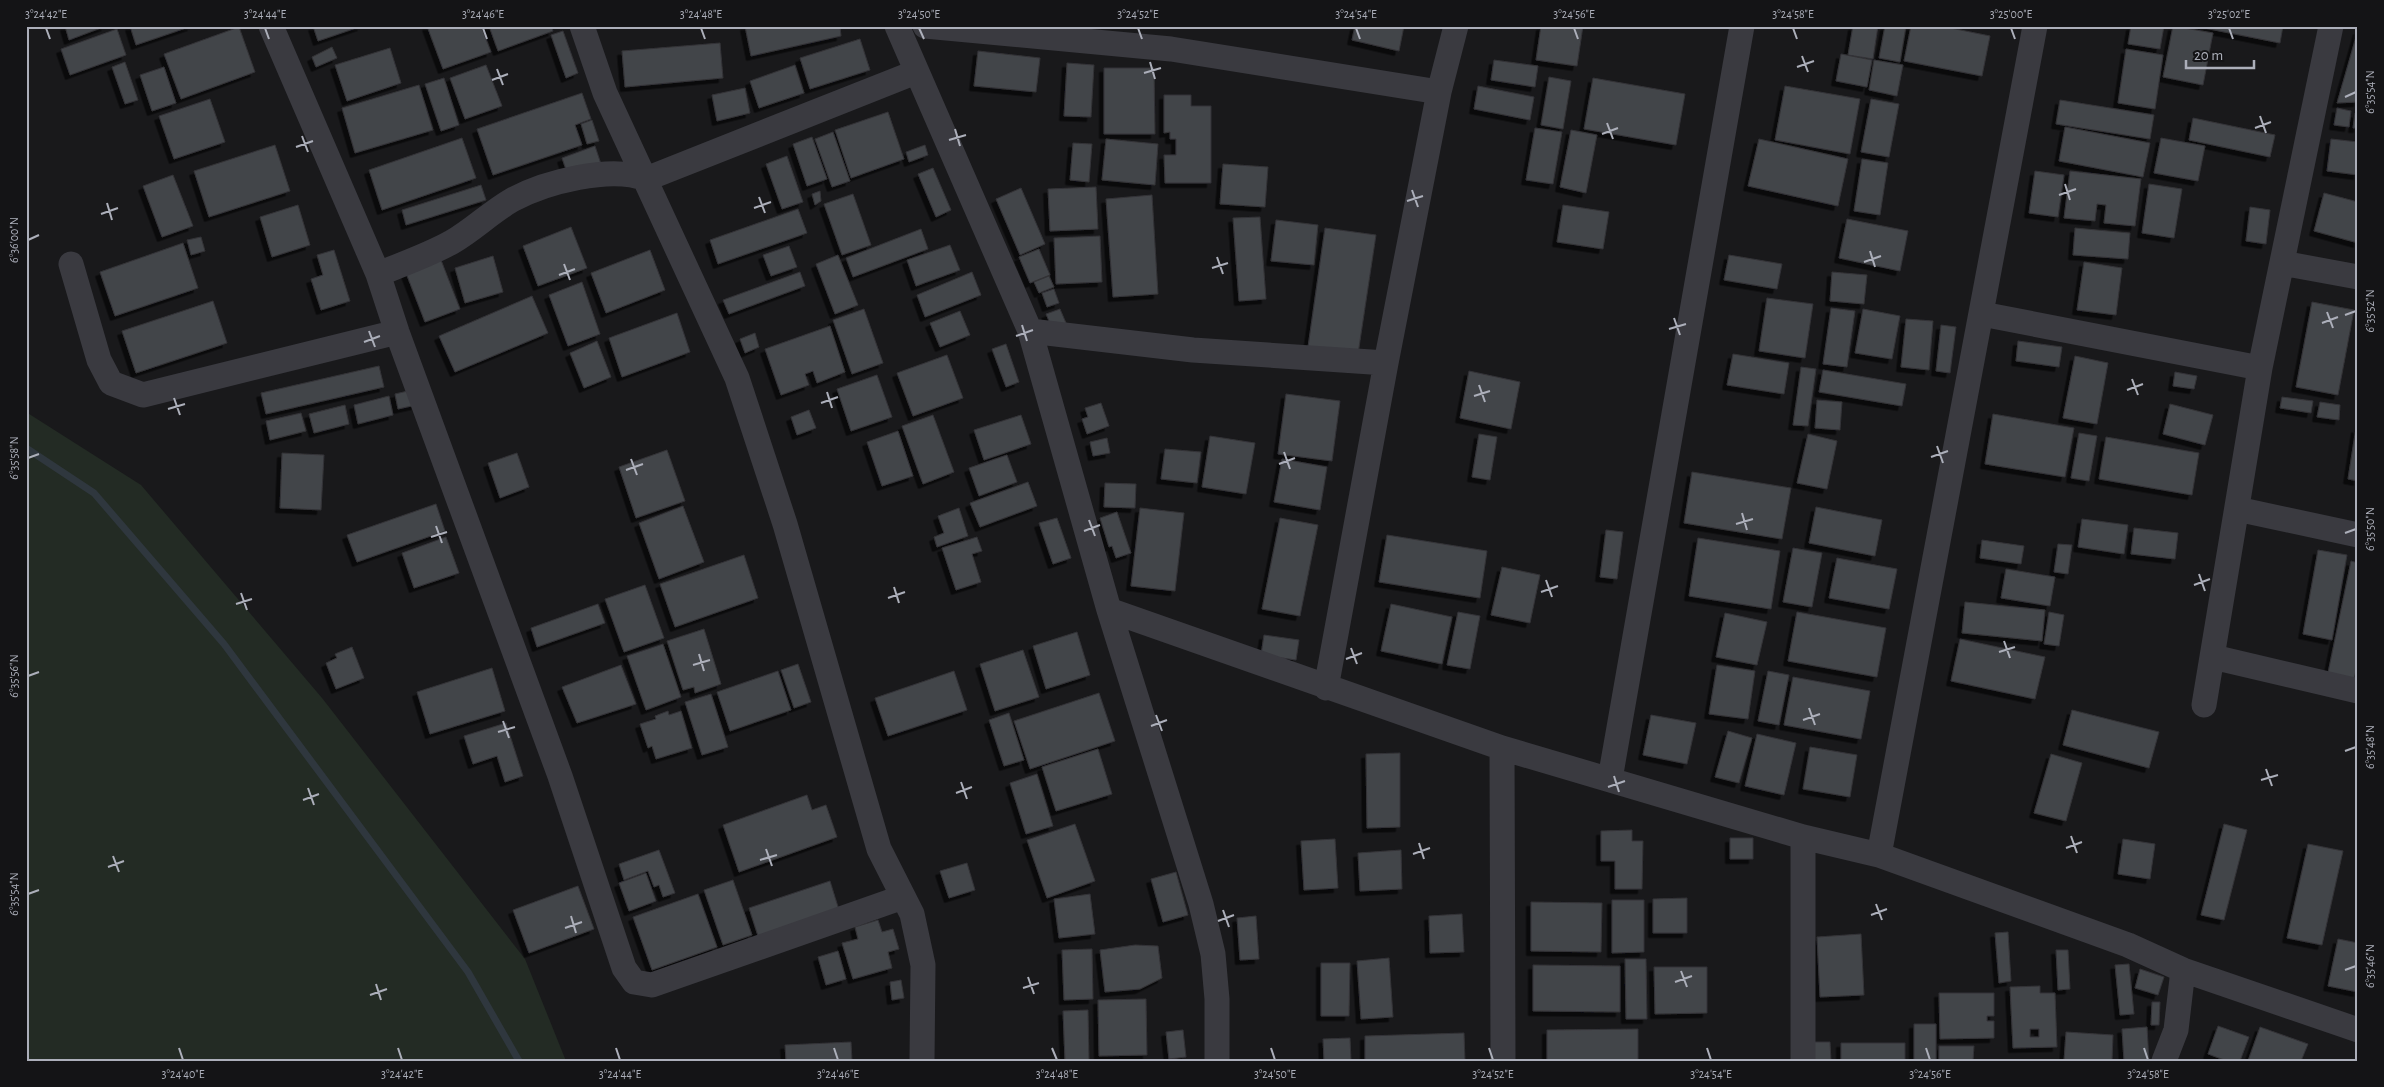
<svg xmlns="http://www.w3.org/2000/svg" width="2384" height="1087" font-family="'Alegreya Sans',sans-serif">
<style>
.green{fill:#232b24}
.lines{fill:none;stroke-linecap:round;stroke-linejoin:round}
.stream{stroke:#2f373e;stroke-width:7}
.building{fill:#434448;stroke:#333337;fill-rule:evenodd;filter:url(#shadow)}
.minor{stroke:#3a3a40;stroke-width:25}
.ticks{fill:none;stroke:#acafba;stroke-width:2}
.neatline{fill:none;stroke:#acafba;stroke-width:2}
.ticks-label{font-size:12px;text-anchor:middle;fill:#acafba}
</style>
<defs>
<filter id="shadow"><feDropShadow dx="-4.5" dy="4.5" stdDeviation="0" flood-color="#0009"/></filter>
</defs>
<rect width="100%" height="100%" fill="#19191b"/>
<!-- green -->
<path class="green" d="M26,412L141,485L322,698L525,959L566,1061H26Z"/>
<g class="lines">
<!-- stream -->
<path class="stream" d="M26,448L94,493L224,644L468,972L519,1061"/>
</g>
<!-- building -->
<path class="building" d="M65,26H106L69,40Z
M130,26H192L136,45Z
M313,26H362L318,41Z
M427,26H481L491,52L443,69Z
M489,26H551L553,31L498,51Z
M745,26H840L841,36L751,56Z
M1355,26H1404L1399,51L1352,40Z
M1541,26H1583L1577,66L1536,60Z
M1853,26H1878L1873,59L1848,55Z
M1885,26H1906L1900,62L1879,58Z
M1911,26H1941L1990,36L1982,76L1904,61Z
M2131,26H2164L2160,49L2128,44Z
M2173,26L2213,33L2203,85L2163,77Z
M2194,26H2283L2280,43Z
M239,27L255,72L181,99L164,54Z
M117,29L126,55L70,75L61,49Z
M2358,30V102L2337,103Z
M563,31L578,73L566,78L551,35Z
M860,39L870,70L810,89L800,58Z
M720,43L723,78L625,87L622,51Z
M332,47L337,58L316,67L312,57Z
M390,48L401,83L347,101L335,65Z
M2126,49L2163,55L2155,109L2118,103Z
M978,51L1040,58L1036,92L974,86Z
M1841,54L1872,60L1867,87L1836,81Z
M1494,60L1538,66L1535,87L1491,80Z
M1874,60L1903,65L1897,96L1869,90Z
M125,62L138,100L125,104L112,67Z
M1067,63L1094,65L1091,117L1064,116Z
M486,65L502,106L465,119L450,78Z
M795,65L804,93L759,108L750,81Z
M164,67L176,103L152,111L140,75Z
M1104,68H1154L1155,134H1104Z
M1549,77L1571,81L1563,129L1541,125Z
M444,78L459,125L441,131L425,84Z
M1593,78L1685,94L1676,145L1584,129Z
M419,85L433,130L355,153L342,108Z
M1478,86L1534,97L1530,120L1474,109Z
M1785,86L1860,99L1850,154L1775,140Z
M745,88L750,113L717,121L712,95Z
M582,93L591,119L575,125L582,145L493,175L477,129Z
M1164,95H1191V106H1211V183H1165L1164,155H1176V139H1170V132L1164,133Z
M210,99L225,142L174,159L159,116Z
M1871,99L1899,104L1889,157L1861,152Z
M2060,100L2154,115L2150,139L2056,124Z
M2337,108L2351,111L2349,127L2334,125Z
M888,112L904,159L851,178L835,130Z
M2355,113L2358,114V128H2353Z
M2193,118L2275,135L2270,157L2189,140Z
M592,120L599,141L587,144L581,124Z
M2065,127L2150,143L2143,177L2059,161Z
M1535,128L1562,132L1553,184L1526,180Z
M1571,130L1597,135L1586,193L1560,187Z
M833,132L850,181L832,187L815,139Z
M812,137L827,179L807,186L793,144Z
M462,138L476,178L382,210L369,170Z
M2161,138L2205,146L2198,181L2154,173Z
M1106,139L1158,144L1155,185L1102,180Z
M1759,139L1848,159L1838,206L1748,186Z
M2331,139L2358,142V175L2327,171Z
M1073,143L1092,144L1089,182L1070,180Z
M275,145L290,191L209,217L194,171Z
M925,145L928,155L909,162L906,152Z
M595,146L601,164L568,175L562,158Z
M787,156L803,202L782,209L766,164Z
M1862,159L1888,163L1880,215L1854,211Z
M1223,164L1268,167L1265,207L1220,204Z
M933,168L951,210L936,217L918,174Z
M2035,171L2064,175L2058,217L2029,213Z
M2070,171L2141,179L2135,226L2104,223L2106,205L2097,204L2095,221L2064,218Z
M173,175L193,226L162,237L143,186Z
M2149,184L2182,189L2174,238L2142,233Z
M481,185L486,200L406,225L402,210Z
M1096,187L1098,229L1050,231L1048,189Z
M1021,188L1045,244L1020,255L996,199Z
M820,191L821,201L815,205L812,194Z
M2324,193L2358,202V243L2314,231Z
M853,194L871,245L842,255L824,204Z
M1152,195L1158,294L1113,297L1106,199Z
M298,205L310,245L272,257L260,217Z
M1563,205L1609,212L1603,249L1557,242Z
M2250,207L2270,210L2266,244L2246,241Z
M798,209L807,233L718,264L710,240Z
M1260,217L1266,299L1239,301L1233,218Z
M1847,219L1908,231L1900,271L1839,258Z
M1276,220L1318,225L1314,265L1271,261Z
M571,227L587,268L538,286L523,246Z
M1325,228L1376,235L1358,354L1308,347Z
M2075,228L2130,233L2128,259L2073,255Z
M921,229L928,249L853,277L846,258Z
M1100,236L1102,282L1056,284L1054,238Z
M201,237L205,251L191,255L187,240Z
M183,243L198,288L115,316L100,272Z
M950,245L960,270L916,286L907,260Z
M789,246L797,267L771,276L763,255Z
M1039,249L1050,275L1030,283L1019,257Z
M334,250L350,301L321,310L311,279L323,275L317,255Z
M650,250L665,290L606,313L591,273Z
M838,255L858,305L835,314L816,264Z
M1729,255L1782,264L1777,289L1724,280Z
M493,256L503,292L465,303L455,268Z
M441,260L460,309L425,322L406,273Z
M2084,262L2122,268L2116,315L2077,310Z
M800,272L805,286L729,314L723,300Z
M972,272L981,295L925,317L917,295Z
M1832,272L1867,275L1864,304L1830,301Z
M1049,276L1054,287L1039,293L1034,282Z
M582,282L600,334L568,346L549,295Z
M1054,289L1059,303L1047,307L1042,293Z
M532,296L548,333L455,372L439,336Z
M1767,298L1813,304L1805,358L1759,351Z
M213,301L227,343L136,373L122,331Z
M2312,302L2354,310L2338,395L2296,387Z
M1831,308L1855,311L1847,367L1823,364Z
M864,309L883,363L852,374L833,320Z
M1060,309L1066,323L1052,328L1046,314Z
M1863,309L1900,316L1892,359L1855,353Z
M960,311L970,335L940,347L930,323Z
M677,313L690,352L622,377L609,338Z
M1906,319L1933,321L1929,370L1901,367Z
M1941,325L1956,327L1950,373L1936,371Z
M830,326L845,372L817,383L813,371L805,374L809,385L781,395L765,349Z
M755,333L759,347L745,353L740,339Z
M597,341L611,377L584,388L570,353Z
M2018,341L2062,347L2059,367L2016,361Z
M1006,344L1019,382L1006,387L992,349Z
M1733,354L1789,363L1784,394L1727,385Z
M947,355L963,398L913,416L897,373Z
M2075,356L2108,363L2097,424L2063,418Z
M379,366L384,387L266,414L261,393Z
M1801,367L1816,369L1808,426L1793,425Z
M1823,370L1906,384L1902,406L1819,392Z
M1469,371L1520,382L1511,429L1460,418Z
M2175,372L2197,376L2194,389L2173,386Z
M877,375L892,417L851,431L837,389Z
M412,390L416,405L398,409L395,394Z
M1286,394L1340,401L1332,461L1278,454Z
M389,396L393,415L358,424L354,405Z
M2282,397L2313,401L2311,413L2280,408Z
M1817,400L1842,402L1840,430L1815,428Z
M2320,402L2340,405L2339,420L2317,417Z
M1101,403L1109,426L1087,434L1082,419L1088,417L1085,408Z
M2170,404L2213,415L2205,445L2163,434Z
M345,405L349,424L314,433L309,414Z
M809,410L816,428L797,435L791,417Z
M301,413L306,431L270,440L266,421Z
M1993,414L2074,428L2065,477L1985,464Z
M933,415L954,472L923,484L902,426Z
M1021,415L1031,444L984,460L974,430Z
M2356,428L2358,429V481L2348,479Z
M898,431L913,476L882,486L867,442Z
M2079,433L2097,436L2089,481L2071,478Z
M1479,434L1497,437L1490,480L1472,477Z
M1808,434L1837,441L1827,489L1797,483Z
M1210,436L1255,443L1246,494L1202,487Z
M2106,437L2199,453L2192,495L2099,479Z
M1107,438L1110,453L1093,456L1090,442Z
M1165,449L1201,452L1197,483L1161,479Z
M667,450L685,501L636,518L619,467Z
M282,453L324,455L321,510L280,508Z
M517,453L529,487L500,498L488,463Z
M1007,455L1017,482L979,496L969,468Z
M1282,459L1327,467L1320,510L1274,502Z
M1692,472L1791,488L1782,539L1684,523Z
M1028,482L1037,506L980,527L970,503Z
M1105,483L1136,484L1135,508L1104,507Z
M436,504L445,531L357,562L347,535Z
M683,506L704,562L659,579L639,523Z
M1816,507L1882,520L1875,556L1809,543Z
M959,508L968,536L937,547L934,537L944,533L938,516Z
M1140,508L1184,513L1175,591L1131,586Z
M1117,512L1131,553L1116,558L1112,546L1109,547L1100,518Z
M1057,518L1071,558L1053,564L1039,523Z
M1280,518L1318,525L1300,616L1262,609Z
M2082,519L2128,525L2124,554L2078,547Z
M2134,528L2178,533L2175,559L2131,554Z
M1606,530L1623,532L1617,579L1600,577Z
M1387,535L1487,551L1480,598L1379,582Z
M446,537L459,573L414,588L402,553Z
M977,537L982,551L972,554L981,582L956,590L942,548Z
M1698,538L1780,551L1771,609L1689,596Z
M1982,540L2024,546L2021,564L1980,558Z
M2058,544L2072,545L2068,574L2054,572Z
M1793,548L1822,553L1812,607L1783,602Z
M2318,550L2347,555L2332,640L2303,634Z
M744,555L758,598L675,627L660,584Z
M1837,558L1897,569L1889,609L1829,598Z
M2351,561L2358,563V663L2354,679L2328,673Z
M1502,567L1540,575L1530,623L1491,615Z
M2006,569L2055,577L2050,606L2001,598Z
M645,585L664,638L624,652L605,599Z
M1965,602L2045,610L2042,641L1962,633Z
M598,604L605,623L537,647L531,628Z
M1391,604L1452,617L1442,664L1381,651Z
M1458,612L1480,616L1470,669L1447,665Z
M1797,612L1886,628L1877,677L1788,661Z
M2049,612L2064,615L2059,646L2044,644Z
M1725,613L1767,622L1757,665L1716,657Z
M704,629L721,684L695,693L694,687L683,690L667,641Z
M1077,632L1090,675L1046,689L1033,646Z
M1264,635L1299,640L1296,660L1261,655Z
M1960,639L2045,657L2035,699L1951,681Z
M663,644L681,697L646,710L627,656Z
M352,647L364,678L336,689L326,663L337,658L335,654Z
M1023,650L1039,697L995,711L980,664Z
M798,664L811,702L794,708L781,670Z
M621,665L636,704L577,723L562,687Z
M1717,665L1755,671L1748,719L1709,714Z
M492,668L505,711L430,734L417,692Z
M778,671L791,710L730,731L717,692Z
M954,671L967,710L888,736L875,698Z
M1768,671L1789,675L1779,725L1758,721Z
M1793,677L1870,691L1861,739L1784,725Z
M1099,693L1115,741L1030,769L1014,721Z
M711,694L728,747L702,755L685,702Z
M2072,710L2159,732L2149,768L2063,745Z
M668,711L669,715L681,711L692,748L656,759L652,746L648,748L640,724L656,719L655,716Z
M1009,713L1024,760L1004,766L989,720Z
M1651,715L1696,723L1687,764L1643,755Z
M506,723L523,776L505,782L497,756L473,764L464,736Z
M1728,731L1752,738L1739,783L1715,777Z
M1757,734L1796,743L1784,795L1745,786Z
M1810,747L1857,755L1850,797L1803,789Z
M1098,749L1112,794L1056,811L1042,767Z
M1400,753V827L1367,828L1366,754Z
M2051,754L2082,763L2066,821L2034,813Z
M1037,774L1053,826L1026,834L1010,783Z
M807,795L812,810L826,805L837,837L739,872L723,825Z
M1075,824L1095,881L1047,898L1027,840Z
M2224,824L2247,830L2224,920L2201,915Z
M1632,830V841H1643L1642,889H1615V861H1601V831Z
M1730,838H1753V859H1730Z
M1335,839L1338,888L1304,890L1301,841Z
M2123,839L2155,844L2150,879L2118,874Z
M2308,844L2343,851L2322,945L2287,938Z
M659,850L675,893L663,897L659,885L654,887L648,871L624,880L619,864Z
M1401,850L1402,889L1360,891L1358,853Z
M967,863L975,890L949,898L940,871Z
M1176,872L1188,915L1163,922L1151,879Z
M646,873L656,901L629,911L619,883Z
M733,880L752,935L723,945L704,890Z
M830,881L839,910L758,936L749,908Z
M578,886L594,929L529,953L513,910Z
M698,894L717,947L652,970L633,917Z
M1090,894L1095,934L1059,938L1054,899Z
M1687,898V933H1653V899Z
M1612,900H1644V952L1612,953Z
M1531,902L1602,903L1601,952L1531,951Z
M1462,914L1464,952L1430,953L1429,916Z
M1256,916L1259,959L1240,960L1237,918Z
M878,920L882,932L893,929L899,949L888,952L892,968L853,979L842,943L858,939L855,927Z
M2008,932L2011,981L1999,983L1995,933Z
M1861,934L1864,995L1820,997L1817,937Z
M2338,939L2358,943V992L2328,986Z
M1135,945L1158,946L1162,978L1140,989L1105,992L1100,950Z
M1092,949L1093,999L1064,1000L1062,950Z
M2056,950H2068L2070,989L2058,990Z
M838,951L846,979L826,985L818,957Z
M1389,958L1393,1017L1361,1019L1357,961Z
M1625,959H1646L1647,1019H1626Z
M1321,963H1350L1349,1016H1321Z
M2129,964L2134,1014L2120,1015L2115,965Z
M1533,965L1620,966V1012L1533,1011Z
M1654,967H1707V1013L1655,1014Z
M2140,969L2164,977L2158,995L2135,988Z
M901,980L904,998L892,1000L890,982Z
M2040,986V993H2055L2057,1047L2013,1048L2010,987ZM2030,1029H2039V1037H2030Z
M1939,993H1994V1016H1987V1021H1994V1038L1940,1039Z
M1146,999L1147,1055L1099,1056L1098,1000Z
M2152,1002H2160L2159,1025H2151Z
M1088,1010L1089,1061H1065L1063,1011Z
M1914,1024H1936V1061H1914Z
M2218,1026L2249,1037L2240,1061H2227L2208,1054Z
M2147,1027L2149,1061H2124L2122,1029Z
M2260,1027L2308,1044L2301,1061H2248Z
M1638,1029V1061H1547V1030Z
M1183,1030L1186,1057L1169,1059L1166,1032Z
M2066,1032L2113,1035L2112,1061H2064Z
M1464,1033L1465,1061H1365V1036Z
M1350,1038L1351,1061H1324L1323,1039Z
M851,1042L852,1061H786L785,1045Z
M1812,1042H1830L1831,1061H1813Z
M1841,1043H1905V1061H1841Z
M1939,1046H1974L1973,1061H1939Z"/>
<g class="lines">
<!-- minor -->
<path class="minor" d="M271,26L378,274L397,332L560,776L624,968L634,982L652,985L903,897
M582,26L605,93L737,378L785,524L879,849L912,914L923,965L922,1061
M897,26L1030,331L1109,610L1201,904L1213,954L1217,999V1061
M925,26L1171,49L1439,92
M2282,263L2358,277
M71,264L99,360L111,383L143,395L397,332
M378,274C403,264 429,255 452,242C473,230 491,212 512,200C545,182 611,165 646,179L916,72
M1982,314L2260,368
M1030,331L1193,350L1386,363
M2237,509L2358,535
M1109,610L1502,748L1803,837L1879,855L2128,945L2183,970L2358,1030
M2213,657L2358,691
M1326,688L1386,363L1439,92L1456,26
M2204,705L2260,368L2331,26
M1502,748L1503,1061
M1610,779L1742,26
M1803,837V1061
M1879,855L2035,26
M2164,1061L2176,1030L2183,970"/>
</g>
<!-- ticks -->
<path class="ticks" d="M46,28L50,39M265,28L269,39M483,28L487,39M701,28L705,39M919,28L924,39M1138,28L1142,39M1356,28L1360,39M1574,28L1578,39M1793,28L1797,39M2011,28L2015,39M2229,28L2233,39M1802,56L1808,72M1150,62L1155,79M1797,67L1814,61M497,69L503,85M1144,73L1161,68M492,80L508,74M2345,97L2356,92M2260,116L2266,133M1607,123L1613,139M2255,128L2271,122M955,129L960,146M1602,134L1618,128M302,136L308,152M949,140L966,135M296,147L313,141M2065,184L2070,200M1412,190L1418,207M2059,195L2076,189M759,197L765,213M1407,201L1423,196M107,203L112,220M754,208L771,202M101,214L118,208M28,240L39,235M1870,251L1875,267M1217,257L1223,274M1864,262L1881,256M564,264L570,280M1212,268L1228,263M559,275L575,269M2327,312L2333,328M2345,315L2356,311M1674,318L1680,335M2322,323L2338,317M1022,325L1027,341M1669,329L1686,324M369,331L375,347M1016,336L1033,330M364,342L380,336M2132,379L2138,395M1479,385L1485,402M2127,390L2143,384M827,392L832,408M1474,396L1490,391M174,398L180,415M821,403L838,397M168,409L185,404M1937,446L1943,463M1284,452L1290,469M1931,457L1948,451M28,458L39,454M631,459L637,475M1279,464L1295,458M626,470L643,464M1742,513L1747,530M1089,520L1095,536M1736,524L1753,519M436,526L442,543M1084,531L1100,525M2345,533L2356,529M431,537L447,532M2199,574L2205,591M1546,580L1552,597M2194,585L2210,579M894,587L899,603M1541,592L1558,586M241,593L247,610M888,598L905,592M236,604L252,599M2004,641L2010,658M1351,648L1357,664M1999,652L2015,647M699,654L704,671M1346,659L1362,653M693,665L710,660M28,676L39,672M1809,708L1815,725M1156,715L1162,731M1803,720L1820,714M503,721L509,738M1151,726L1167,720M498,732L515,727M2345,751L2356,747M2266,769L2272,786M1614,776L1619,792M2261,780L2278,775M961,782L967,799M1608,787L1625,781M308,788L314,805M956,793L972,787M303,800L319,794M2071,836L2077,853M1419,843L1424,859M2066,848L2082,842M766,849L772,866M1413,854L1430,848M113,856L119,872M760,860L777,855M108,867L124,861M28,894L39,890M1876,904L1882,920M1223,910L1229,927M1871,915L1887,909M571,916L576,933M1218,921L1234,915M565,928L582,922M2345,970L2356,966M1681,971L1687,987M1028,977L1034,994M1675,982L1692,976M376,984L381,1000M1023,988L1039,983M370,995L387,989M179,1048L183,1060M398,1048L402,1060M616,1048L620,1060M834,1048L838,1060M1052,1048L1057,1060M1271,1048L1275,1060M1489,1048L1493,1060M1707,1048L1711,1060M1926,1048L1930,1060M2144,1048L2148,1060"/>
<!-- border -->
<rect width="2384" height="1087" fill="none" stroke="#141416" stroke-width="55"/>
<!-- scale -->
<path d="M2186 60v8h68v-8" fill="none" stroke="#acafba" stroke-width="2.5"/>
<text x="2194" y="60" font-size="15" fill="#acafba" stroke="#141416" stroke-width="4" paint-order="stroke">20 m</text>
<rect x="28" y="28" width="2328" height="1032" class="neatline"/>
<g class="ticks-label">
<text x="46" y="18">3°24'42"E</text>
<text x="265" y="18">3°24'44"E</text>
<text x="483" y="18">3°24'46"E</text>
<text x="701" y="18">3°24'48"E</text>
<text x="919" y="18">3°24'50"E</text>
<text x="1138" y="18">3°24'52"E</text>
<text x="1356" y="18">3°24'54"E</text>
<text x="1574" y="18">3°24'56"E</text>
<text x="1793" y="18">3°24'58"E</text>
<text x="2011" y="18">3°25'00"E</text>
<text x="2229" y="18">3°25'02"E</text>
<text transform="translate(2370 92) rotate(-90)" y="4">6°35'54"N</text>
<text transform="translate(14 240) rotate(-90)" y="4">6°36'00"N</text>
<text transform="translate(2370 311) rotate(-90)" y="4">6°35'52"N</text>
<text transform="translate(14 458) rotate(-90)" y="4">6°35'58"N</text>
<text transform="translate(2370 529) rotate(-90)" y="4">6°35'50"N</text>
<text transform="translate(14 676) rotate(-90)" y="4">6°35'56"N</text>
<text transform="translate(2370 747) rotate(-90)" y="4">6°35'48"N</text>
<text transform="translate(14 894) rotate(-90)" y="4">6°35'54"N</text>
<text transform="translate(2370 966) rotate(-90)" y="4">6°35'46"N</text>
<text x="183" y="1078">3°24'40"E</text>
<text x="402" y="1078">3°24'42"E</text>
<text x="620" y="1078">3°24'44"E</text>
<text x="838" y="1078">3°24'46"E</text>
<text x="1057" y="1078">3°24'48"E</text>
<text x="1275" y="1078">3°24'50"E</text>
<text x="1493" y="1078">3°24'52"E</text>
<text x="1711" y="1078">3°24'54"E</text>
<text x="1930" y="1078">3°24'56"E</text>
<text x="2148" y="1078">3°24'58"E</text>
</g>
</svg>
